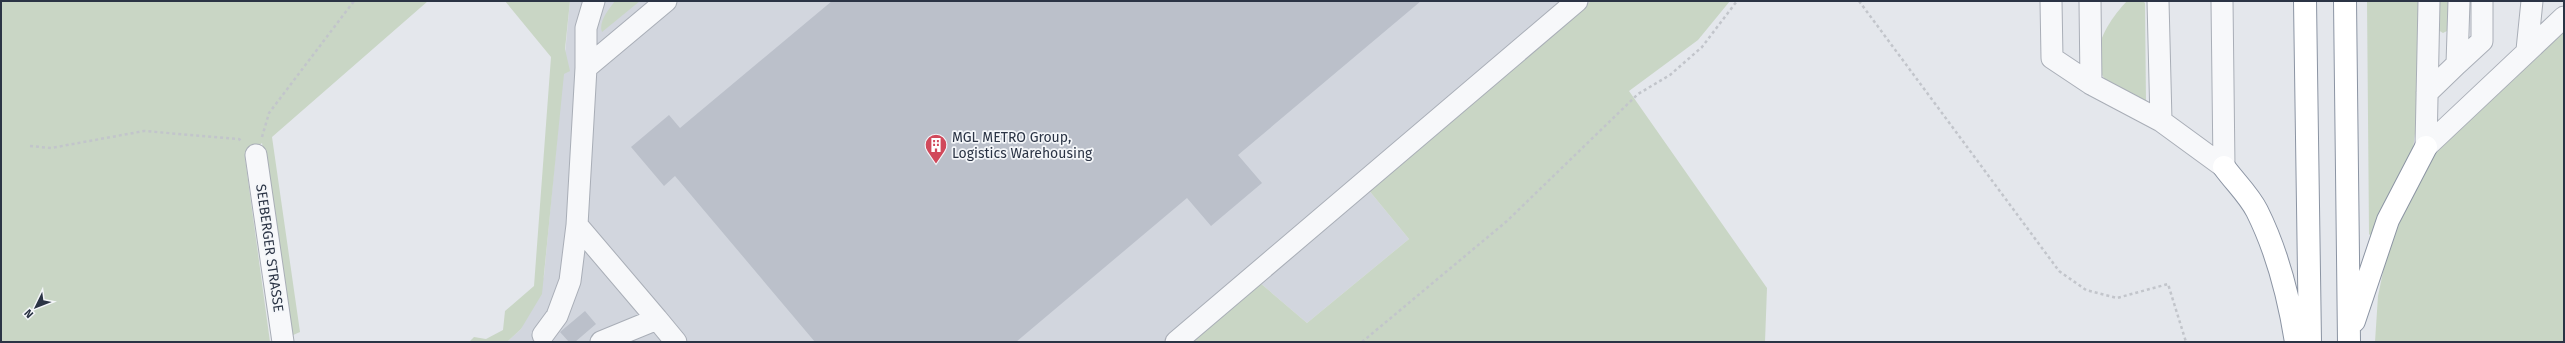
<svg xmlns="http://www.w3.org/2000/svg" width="2565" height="343" font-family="'Fira Sans',sans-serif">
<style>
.built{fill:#d2d6de}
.green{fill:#c9d6c5}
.building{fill:#bbc0ca}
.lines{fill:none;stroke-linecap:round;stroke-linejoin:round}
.minor-casing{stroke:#a9aeb7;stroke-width:23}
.highway-casing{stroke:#8b94a3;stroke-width:24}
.path{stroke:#c2c5cb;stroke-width:2.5;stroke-dasharray:3 3;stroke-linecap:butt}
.minor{stroke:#f7f8fa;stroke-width:21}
.highway{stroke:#fff;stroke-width:22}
.labels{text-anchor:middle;stroke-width:3.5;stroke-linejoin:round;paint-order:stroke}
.poi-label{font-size:14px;fill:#2b3445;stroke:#f4f6f9;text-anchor:start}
.street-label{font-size:14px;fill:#2b3445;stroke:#f4f6f9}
</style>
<rect width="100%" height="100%" fill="#e4e7ec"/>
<!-- built -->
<path class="built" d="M570,1H1591L1367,188L1409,239L1307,323L1259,282L1188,342H507L521,329L544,276Z"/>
<!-- green -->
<path class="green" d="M1,1H428L272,137L300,332L291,336L262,143L245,158L270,342H1Z
M505,1H570L565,49L570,71L564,74L542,294L521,329L507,342H469L474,337L486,339L503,330L505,311L534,286L551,57Z
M615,1H640L602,32C598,22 609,9 615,1Z
M1591,1H1730L1698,40L1629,91L1767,288L1765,342H1188L1259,282L1307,323L1409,239L1367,188Z
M2127,1H2143L2145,3L2146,103C2135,98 2115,92 2108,83C2084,57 2108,21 2127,1Z
M2367,1H2421L2416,126L2413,149L2372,237L2369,234Z
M2436,1H2451L2449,30L2443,33L2438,30Z
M2564,23V342H2375L2378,296L2388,248L2394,227L2438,144Z"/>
<!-- building -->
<path class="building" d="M832,1H1421L1238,155L1262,183L1211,226L1187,198L1016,342H815L675,176L664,186L631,147L669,115L680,128Z
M585,311L596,324L575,342H569L560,332Z"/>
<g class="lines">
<!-- minor casing -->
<g class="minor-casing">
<path id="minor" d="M2051,1L2052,58L2091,84L2161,121
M2090,1L2091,84
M2158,1L2161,121L2224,167
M2222,1L2224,167
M2527,50L2532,1
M2457,64L2482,41V1
M586,68V28L594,1
M2427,93L2457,64L2459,1
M2426,147L2564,17
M2426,147L2429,1
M256,155L283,342
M577,225L657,319
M543,335L557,316L570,281L577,225L586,68L666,1
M601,342L657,319L676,342
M1176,342L1577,1"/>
</g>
<!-- highway casing -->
<g class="highway-casing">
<path id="highway" d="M2305,1L2310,342
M2345,1L2349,342
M2224,167C2234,181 2249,195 2257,211C2277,251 2289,298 2296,342
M2354,321L2388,220L2426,147"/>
</g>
<!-- path -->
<path class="path" d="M1859,1L2059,271L2086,290L2117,298L2168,284L2186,342
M262,137L269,113L354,1
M30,146L51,148L144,131L239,139L242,142
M1362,342L1507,221L1638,94L1670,75L1702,47L1737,1"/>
<!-- minor -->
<use href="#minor" class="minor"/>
<!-- highway -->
<use href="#highway" class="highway"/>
</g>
<!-- icons -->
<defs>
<g id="building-pin" transform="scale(1.15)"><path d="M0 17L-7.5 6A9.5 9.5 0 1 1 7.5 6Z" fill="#d1495b" stroke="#f4f6f9"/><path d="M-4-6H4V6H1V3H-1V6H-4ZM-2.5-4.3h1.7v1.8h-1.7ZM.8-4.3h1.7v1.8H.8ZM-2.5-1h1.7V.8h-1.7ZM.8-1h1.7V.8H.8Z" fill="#fff"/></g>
</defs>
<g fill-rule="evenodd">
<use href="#building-pin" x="936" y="145"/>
</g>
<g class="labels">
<!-- poi labels -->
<g class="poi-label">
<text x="952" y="142">MGL METRO Group,<tspan x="952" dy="16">Logistics Warehousing</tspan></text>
</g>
<!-- street labels -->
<g class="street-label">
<text transform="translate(270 248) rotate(82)" y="5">SEEBERGER STRASSE</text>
</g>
</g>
<!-- border -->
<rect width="2565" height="343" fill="none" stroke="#2b3445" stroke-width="4"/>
<!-- north arrow -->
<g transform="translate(36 307) rotate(227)" stroke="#f4f6f9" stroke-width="3" paint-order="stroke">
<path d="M0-3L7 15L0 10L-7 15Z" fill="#2b3445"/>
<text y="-6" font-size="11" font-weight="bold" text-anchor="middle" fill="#2b3445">N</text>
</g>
</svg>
